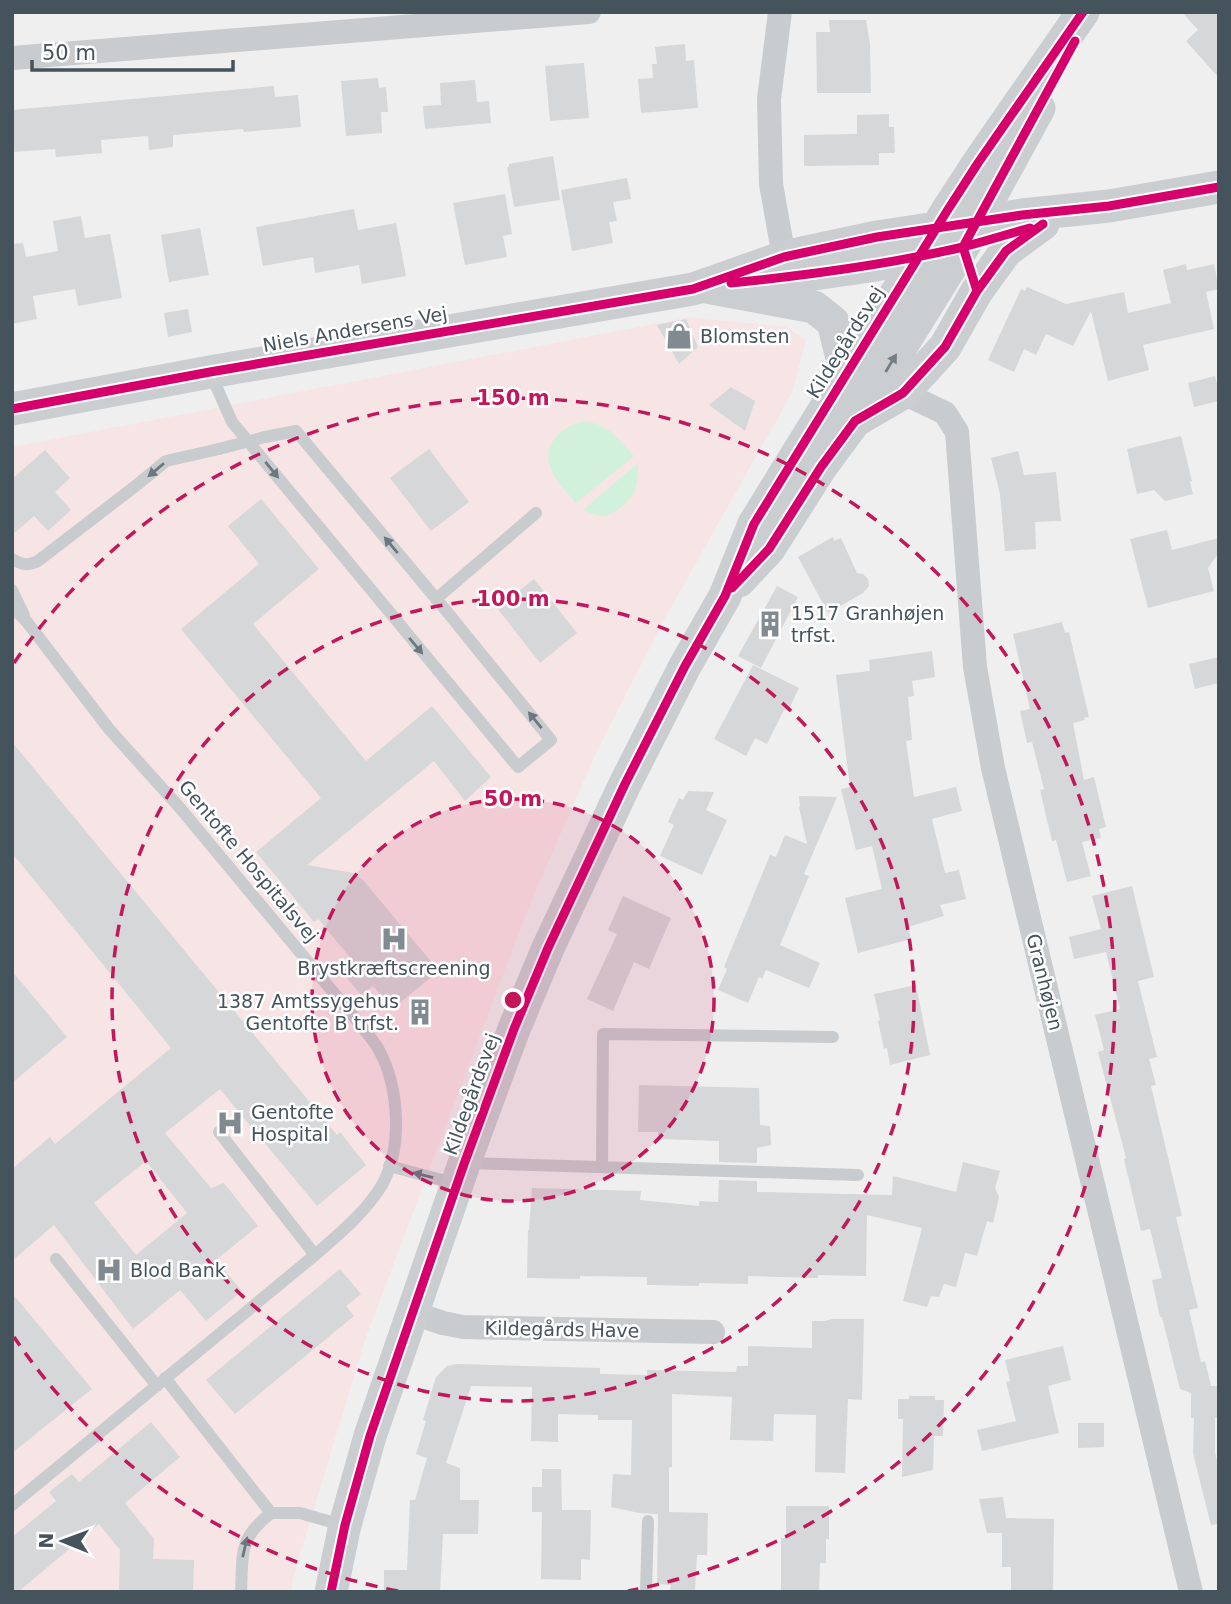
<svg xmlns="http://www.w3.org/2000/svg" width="1231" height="1604" font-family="'DejaVu Sans',sans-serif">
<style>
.medical{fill:#f7e5e5}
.green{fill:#d2f1dc}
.building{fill:#d6d7d8;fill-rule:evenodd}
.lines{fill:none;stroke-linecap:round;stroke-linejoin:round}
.lane{stroke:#c8ccce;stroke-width:12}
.street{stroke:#c8ccce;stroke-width:24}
.secondary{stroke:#caced0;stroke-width:33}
.lane-bridge{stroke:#c8ccce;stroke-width:12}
.cycleway-casing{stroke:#fff;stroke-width:13}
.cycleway{stroke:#d6006c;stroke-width:9}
.oneway{fill:#747e85}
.oneway2{fill:#6c777f}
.ring{fill:none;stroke:#c2185b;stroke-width:3.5;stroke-dasharray:12 9}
.labels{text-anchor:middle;stroke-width:5;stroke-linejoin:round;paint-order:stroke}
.street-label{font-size:19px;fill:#45535d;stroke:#fff}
.poi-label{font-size:19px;fill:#45535d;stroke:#fff;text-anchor:start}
.centre{fill:#c2185b;stroke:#fff;stroke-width:3.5}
.ring-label{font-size:21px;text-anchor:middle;font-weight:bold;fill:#c2185b;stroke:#fff;stroke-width:5;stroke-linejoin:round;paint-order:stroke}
</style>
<rect width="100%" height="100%" fill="#f0efef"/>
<!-- medical -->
<path class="medical" d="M690,317L786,327L806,340L792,393L666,616L596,753L529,906L365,1340L293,1578L291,1592H12V447Z"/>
<!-- green -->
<path class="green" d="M581,422C607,421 618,439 634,456L576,503C568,493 554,480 550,467C543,444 561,427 581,422Z
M638,463C638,472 638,483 635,491C630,501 616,514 604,516C597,516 589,513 583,510Z"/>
<!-- building -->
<path class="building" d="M1182,12H1219V78L1186,41L1198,30Z
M829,20H866L870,44L871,93H817L816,32H830Z
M685,44L686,61L694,60L698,108L641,113L638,79L653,78L652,64H657L655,47Z
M584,63L589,118L550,121L545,66Z
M378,78L379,88L386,87L388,112H381L382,133L346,136L341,81Z
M475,80L477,102L489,101L491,123L425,129L423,106L441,105L440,83Z
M274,86L275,97L298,95L301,127L244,132L243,129L173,135V147L149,150L148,136L101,140L102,153L56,157L55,149L12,152V110Z
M889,114V127H894L895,153H879V165L804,166V135L857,134V115Z
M553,156L560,200L514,207L507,167H509V164Z
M627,178L631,199L613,202L617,221L609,222L613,243L572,251L561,190Z
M505,194L512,234L503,236L507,257L465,265L453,203Z
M354,209L358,230L396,223L406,276L362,284L359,265L315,273L313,257L263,266L256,227Z
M81,216L85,238L110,234L122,298L78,306L75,289L33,296L37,319L12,324V244L23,243L26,257L58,251L53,221Z
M200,228L209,275L169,282L161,235Z
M1186,264L1187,270L1214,264L1219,289L1206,292L1214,329L1143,345L1149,370L1108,381L1091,311L1073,346L1046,334L1036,355L1024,349L1014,372L988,360L1021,289L1025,291L1027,287L1066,304L1124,292L1128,313L1171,303L1163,270Z
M188,309L192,332L168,337L164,313Z
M686,319L698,347L679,364L657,325Z
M1215,376L1219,391V401L1194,407L1188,383Z
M731,387L755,401L745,431L709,405Z
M1181,436L1192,481L1190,482L1193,494L1165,501L1154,490L1137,494L1127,449Z
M429,449L469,502L431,531L390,478Z
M45,450L70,478L55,492L71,510L48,531L34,516L12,535V479Z
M1018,451L1024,475L1056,472L1061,521L1035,522L1036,549L1005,551L1000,494L991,458Z
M261,499L319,569L253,624L366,761L432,706L491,777L465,801L434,761L307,865L353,873L363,880L439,971L392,1009L373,986L361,995L341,971L353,961L318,919L314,922L256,852L321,798L181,629L259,564L228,526Z
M1167,530L1172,550L1219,538V552L1208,568L1214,591L1148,608L1130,539Z
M833,537L834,541L841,538L857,573L863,574L868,579L869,586L863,593L828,613L798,557Z
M534,579L577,633L540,663L497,608Z
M777,586L798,597L761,668L738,656Z
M1062,622L1065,633L1069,632L1089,717L1084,718L1085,720L1073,723L1084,780L1094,777L1106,827L1099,829L1101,838L1082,842L1091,876L1067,882L1056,840L1052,841L1040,790L1044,789L1032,742L1027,743L1020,711L1030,709L1013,634Z
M932,651L935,677L912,681L914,696L908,697L912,740L906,741L914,797L956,787L962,811L932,819L945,873L959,870L966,899L940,905L944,916L908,927L911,939L858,953L845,898L882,889L872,846L856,850L841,789L850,787L836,675L870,671L869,660Z
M1219,657V683L1195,689L1189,664Z
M753,665L799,688L788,711L784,710L767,744L755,738L746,756L714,739Z
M12,742L337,1135L340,1132L366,1165L317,1206L220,1089L165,1133L211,1188L224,1183L258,1226L216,1260L242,1291L206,1321L180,1290L133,1329L54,1225L12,1261V1169L50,1137L55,1144L171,1048L12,853ZM146,1161L187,1213L136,1255L94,1203Z
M688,791L714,792L706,810L727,820L702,875L660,856L674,825L668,822L679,798L683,800Z
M799,796L837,797L804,874L809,876L780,945L820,963L809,988L766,970L762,979L759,977L748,1003L718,990L727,969L724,967L770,855L776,857L785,835L807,844L799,807L800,806Z
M1132,886L1154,977L1138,981L1157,1057L1149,1059L1156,1085L1151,1086L1182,1216L1176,1217L1198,1308L1189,1310L1201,1362L1205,1361L1211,1386H1219V1418L1215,1417V1453L1219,1468V1524L1211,1525L1193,1453L1194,1418H1191V1393L1180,1389L1162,1317H1160L1152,1280L1162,1278L1150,1229L1141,1231L1124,1159L1126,1158L1098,1052L1104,1050L1095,1015L1120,1009L1106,952L1074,959L1069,937L1101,929L1092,896Z
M623,896L671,918L649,969L634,962L613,1011L587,999L617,934L608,930Z
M12,971L67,1037L12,1083Z
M916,985L930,1055L890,1065L887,1048L884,1049L878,1021L880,1020L874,994Z
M639,1085L759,1088L760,1125L770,1126L771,1145L757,1148V1163L719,1162V1141L658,1139V1132H638Z
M963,1162L1000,1171L995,1188L999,1197L993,1223L987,1221L977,1256L965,1253L956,1287L944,1284L939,1297L931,1296L927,1307L903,1301L922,1228L867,1215L866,1276L818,1275V1278L748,1276V1284L699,1283V1286L647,1285V1277L580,1276V1279L527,1278L528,1230H529L532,1188L641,1191L640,1200L699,1206V1201L718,1202L719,1180L757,1181V1192L892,1195L893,1176L956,1192Z
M340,1269L361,1294L346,1306L354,1316L235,1414L206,1380Z
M12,1293L92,1389L12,1453Z
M832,1319H864L862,1400L848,1399L845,1473L815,1472L816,1415L774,1414L773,1441L730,1440L732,1397L672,1394V1467H669V1512L708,1513L707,1555H697L695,1592H670L671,1585L657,1584L658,1514L639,1513L611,1507L613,1474L631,1475L632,1420H598V1415L558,1414V1442L531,1441L532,1387L471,1386L446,1463L460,1468V1500H479L478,1534H443L440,1592H384V1570H407L410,1500H415L427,1458L416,1454L426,1421L423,1420L436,1377L447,1366L456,1364L600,1368V1374L647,1375V1370L736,1372L737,1366H748V1346L812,1348V1321H825Z
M1063,1346L1071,1380L1048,1386L1059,1433L982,1451L977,1430L1016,1421L1006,1382L1010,1381L1005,1360Z
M909,1396H935V1400H944L943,1436H934L933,1470L902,1477L903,1419H898V1399H909Z
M151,1422L180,1457L125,1503L154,1539L153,1559L194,1560L193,1592H119L120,1550L99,1524L18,1592H12V1537L56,1501L49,1492L72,1474L79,1482Z
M1078,1423H1104V1447L1078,1448Z
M542,1469H561L562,1510H591L590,1560L581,1559V1580L541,1579L542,1512H532V1487H542Z
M1003,1497L1006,1518L1054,1519L1053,1592H1011V1567H1002V1533H987L979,1499Z
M786,1506H829V1539H826V1563H820L819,1591L781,1592V1538H786Z"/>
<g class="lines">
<!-- lane -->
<path class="lane" d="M210,372L232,422L518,767L551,740L448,613L296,431L265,437
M12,559C23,565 27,566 38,561L138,484L166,461L219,449
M12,590L24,615
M436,599L536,513
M12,607L27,622L109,729L180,808L363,1028C368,1035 375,1042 379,1050C399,1087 403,1147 382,1185C365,1213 339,1234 315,1255L12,1505
M219,1132L315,1255
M466,1163L858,1175
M389,1166L457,1184
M602,1167L603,1034L833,1037
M56,1259L157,1386
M165,1378L271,1513
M271,1513H300L342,1525
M241,1592C243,1553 238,1539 271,1513
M646,1592L648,1521"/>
<!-- street -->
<path class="street" d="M780,12L769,99L771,184L784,257
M12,58L589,12
M903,393L945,413L957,432L975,667L993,768L1191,1592
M413,1313L443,1323L463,1327L713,1332"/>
<!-- secondary -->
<path class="secondary" d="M786,278L870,266L933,253
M706,287L814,307L833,322L846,374
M12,409L210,372L693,289L784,257L877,237L1022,215L1109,206L1219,187
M860,418L903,393L945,347L977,291L1006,251L1043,224
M739,581L769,549L821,467L855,421L963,247L1039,108
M331,1592L345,1525L370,1436L464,1164L514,1029L548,948L625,784L685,666L725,596L754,524L947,211L978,163L1083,12"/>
<!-- lane-bridge -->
<path class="lane-bridge" d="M219,449L265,437"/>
<!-- cycleway casing -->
<g class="cycleway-casing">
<path id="cycleway" d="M731,283C809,275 887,265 963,247C986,241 1008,234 1030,228
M977,291L963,247L1075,41
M12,409L210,372L693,289L784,257L877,237L1022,215L1109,206L1219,187
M732,588L769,549L821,467L855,421L903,393L945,347L977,291L1006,251L1043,224
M331,1592L345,1525L370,1436L464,1164L514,1029L548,948L625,784L685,666L725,596L754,524L947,211L978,163L1083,12"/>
</g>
<!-- cycleway -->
<use href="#cycleway" class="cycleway"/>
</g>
<!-- one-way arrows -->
<defs><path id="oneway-solid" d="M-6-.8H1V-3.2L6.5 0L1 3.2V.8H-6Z" transform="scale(1.75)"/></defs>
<use class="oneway" href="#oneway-solid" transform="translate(891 363) rotate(-59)"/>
<g class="oneway2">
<use href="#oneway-solid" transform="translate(156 470) rotate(140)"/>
<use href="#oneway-solid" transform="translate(272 470) rotate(51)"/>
<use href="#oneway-solid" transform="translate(391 545) rotate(-130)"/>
<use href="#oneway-solid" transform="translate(416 646) rotate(50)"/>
<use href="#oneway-solid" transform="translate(535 720) rotate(-129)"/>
<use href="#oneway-solid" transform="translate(423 1175) rotate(-166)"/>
<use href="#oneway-solid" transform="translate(245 1547) rotate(-77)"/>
</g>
<!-- distance rings -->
<circle cx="513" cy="1000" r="201" fill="#c2185b" fill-opacity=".12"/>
<g class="ring">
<circle cx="513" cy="1000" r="201"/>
<circle cx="513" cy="1000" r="401"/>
<path d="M398 1591A602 602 0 0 1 14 1337M14 663A602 602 0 1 1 628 1591"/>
</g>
<!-- icons -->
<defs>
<g id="shop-bare" transform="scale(2.1)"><path d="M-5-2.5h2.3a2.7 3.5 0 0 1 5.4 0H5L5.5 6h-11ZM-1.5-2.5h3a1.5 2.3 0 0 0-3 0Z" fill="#818a90" stroke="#fff" stroke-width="2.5" paint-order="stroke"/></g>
<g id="building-bare" transform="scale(2.1)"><path d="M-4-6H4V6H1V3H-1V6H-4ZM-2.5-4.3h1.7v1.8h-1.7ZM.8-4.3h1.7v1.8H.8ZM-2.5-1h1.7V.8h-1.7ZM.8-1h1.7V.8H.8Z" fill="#818a90" stroke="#fff" stroke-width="2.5" paint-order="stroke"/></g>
<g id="hospital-bare" transform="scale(2.1)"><path d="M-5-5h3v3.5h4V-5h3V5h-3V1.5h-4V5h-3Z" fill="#818a90" stroke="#fff" stroke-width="2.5" paint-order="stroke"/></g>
</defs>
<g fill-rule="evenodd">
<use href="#shop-bare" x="679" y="336"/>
<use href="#building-bare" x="770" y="624"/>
<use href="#hospital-bare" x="394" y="939"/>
<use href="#building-bare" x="420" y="1012"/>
<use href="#hospital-bare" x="230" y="1123"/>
<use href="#hospital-bare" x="109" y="1270"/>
</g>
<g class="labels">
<!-- street labels -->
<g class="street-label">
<text transform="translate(355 329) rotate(-10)" y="7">Niels Andersens Vej</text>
<text transform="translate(845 342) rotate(-58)" y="7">Kildegårdsvej</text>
<text transform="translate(249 861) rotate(50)" y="7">Gentofte Hospitalsvej</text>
<text transform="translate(1045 982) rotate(76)" y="7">Granhøjen</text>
<text transform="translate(471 1094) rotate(-70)" y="7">Kildegårdsvej</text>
<text transform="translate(562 1329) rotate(1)" y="7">Kildegårds Have</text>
</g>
<!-- poi labels -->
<g class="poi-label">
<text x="700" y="343">Blomsten</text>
<text x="791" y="620">1517 Granhøjen<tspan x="791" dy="22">trfst.</tspan></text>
<text x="394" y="975" text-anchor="middle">Brystkræftscreening</text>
<text x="399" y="1008" text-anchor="end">1387 Amtssygehus<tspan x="399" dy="22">Gentofte B trfst.</tspan></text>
<text x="251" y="1119">Gentofte<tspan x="251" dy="22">Hospital</tspan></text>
<text x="130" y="1277">Blod Bank</text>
</g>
</g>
<circle cx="513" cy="1000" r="10" class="centre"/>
<g class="ring-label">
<text x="513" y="405">150 m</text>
<text x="513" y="606">100 m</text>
<text x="513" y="806">50 m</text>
</g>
<!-- border -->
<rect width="1231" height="1604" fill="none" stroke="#45535d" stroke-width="28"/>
<!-- north arrow -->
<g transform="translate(63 1541) rotate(271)" stroke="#ffffff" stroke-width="5" paint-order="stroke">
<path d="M0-5L12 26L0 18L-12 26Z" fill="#45535d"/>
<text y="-10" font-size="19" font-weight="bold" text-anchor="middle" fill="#45535d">N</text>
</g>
<!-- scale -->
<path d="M32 60v10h201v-10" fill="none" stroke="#45535d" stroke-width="3.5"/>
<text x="42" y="60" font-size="21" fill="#45535d" stroke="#ffffff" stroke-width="5" paint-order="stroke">50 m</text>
</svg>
